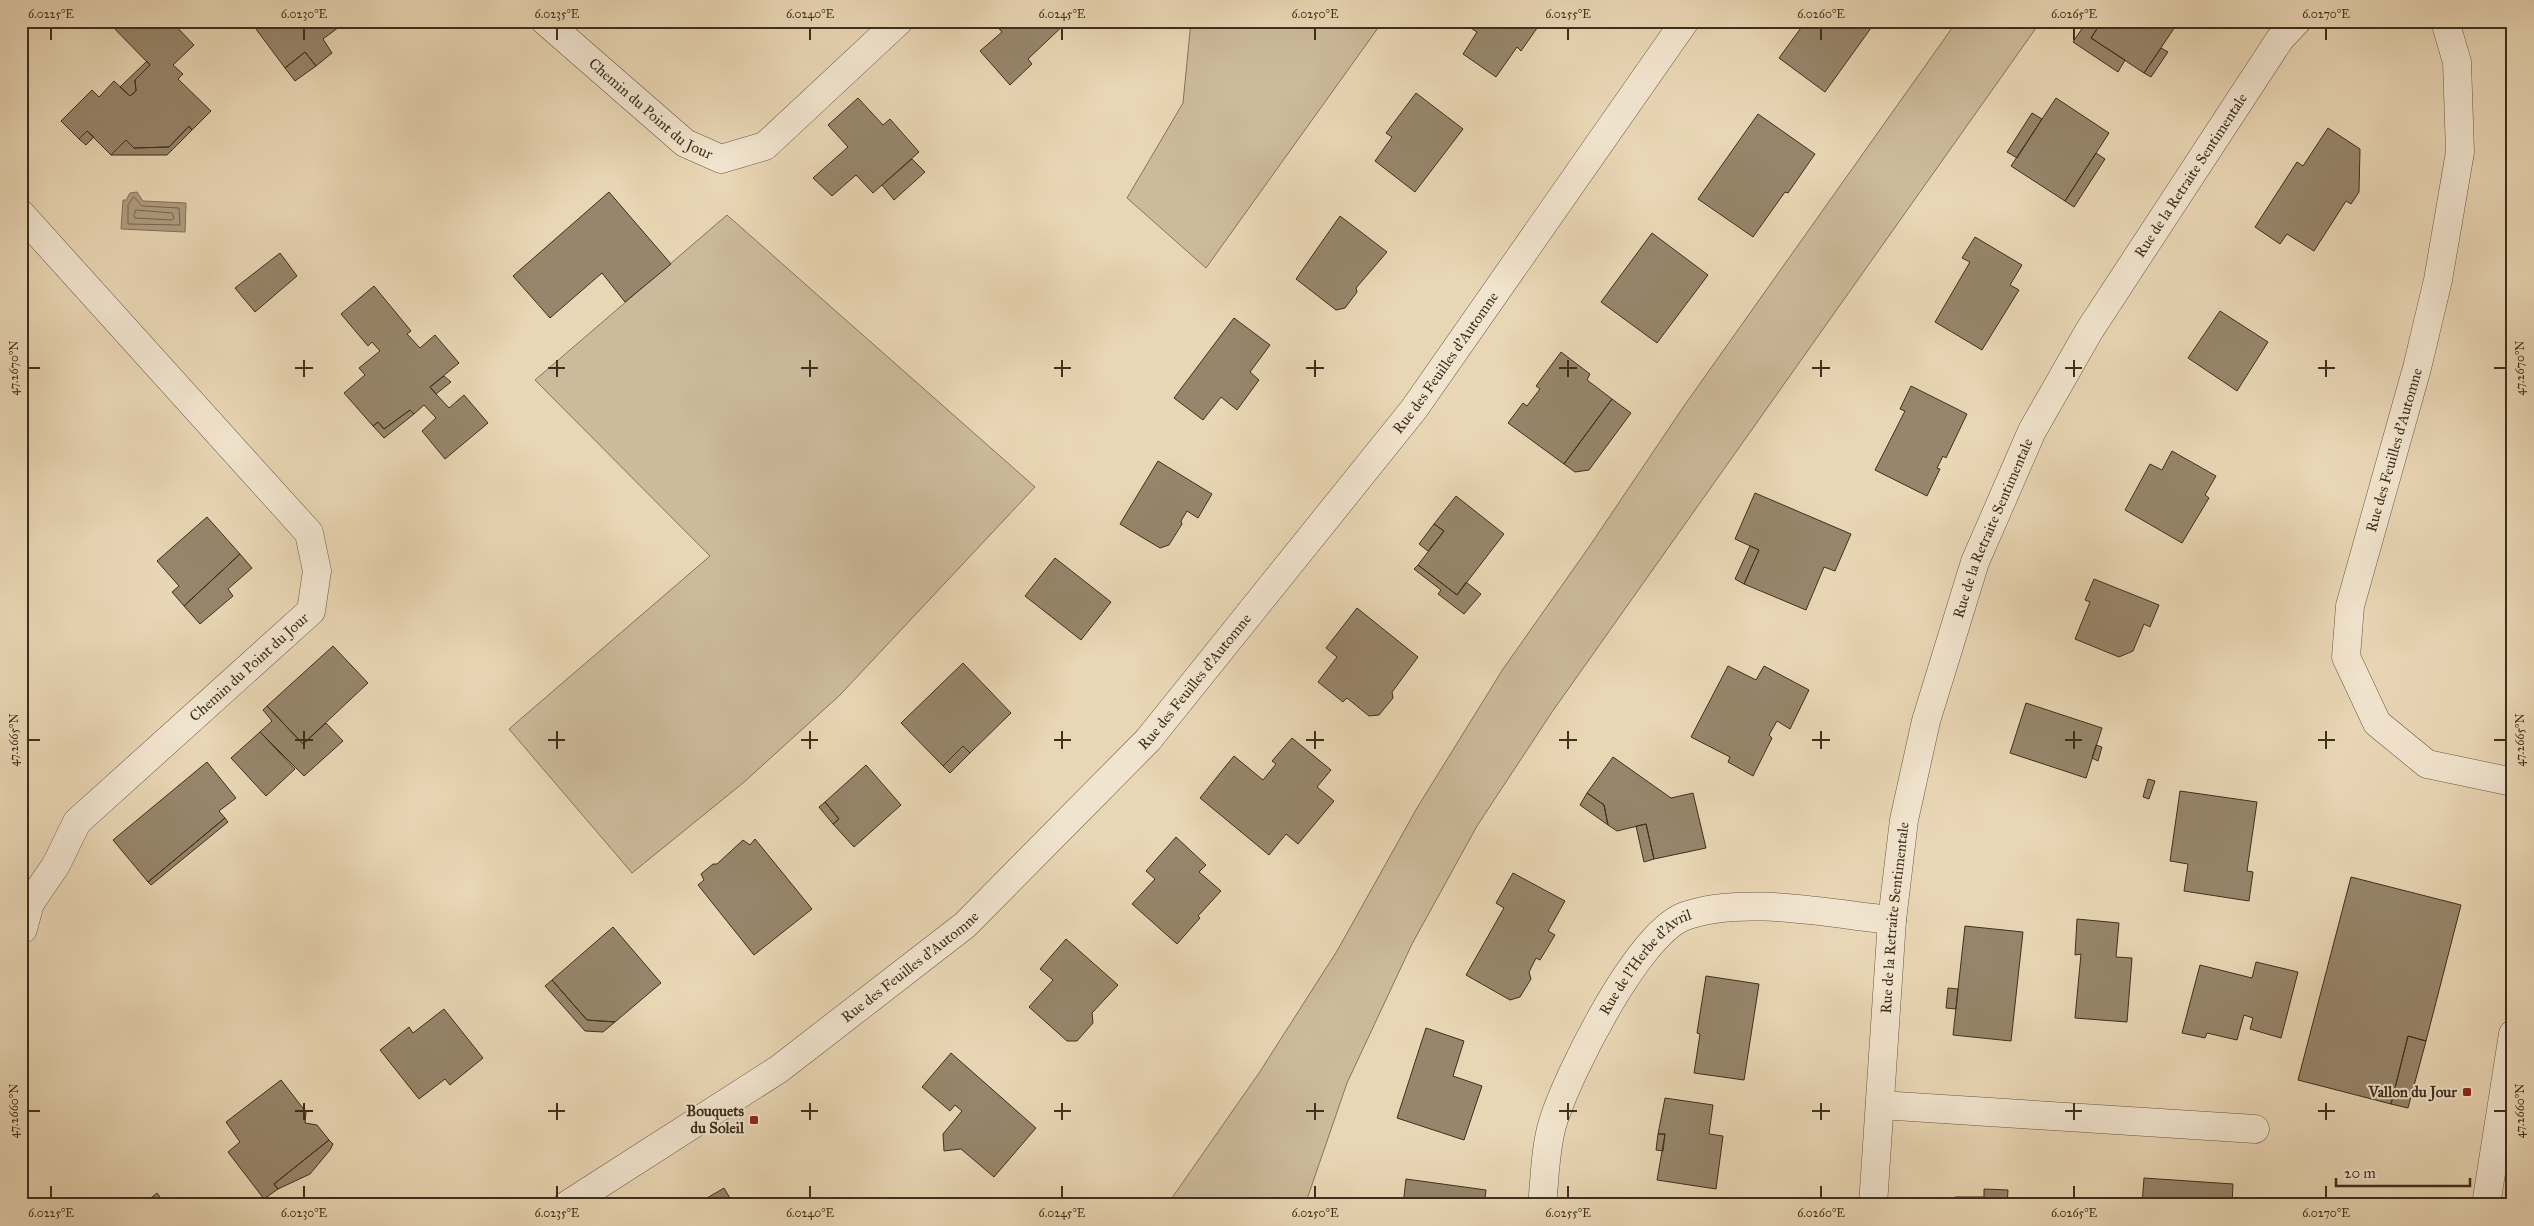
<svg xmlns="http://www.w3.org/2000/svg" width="2534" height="1226" font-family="'IM FELL Great Primer',serif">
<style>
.green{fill:#ccba9a;stroke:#86745b}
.water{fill:#af9d80;stroke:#827158}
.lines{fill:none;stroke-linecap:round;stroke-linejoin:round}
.shore{stroke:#77664e;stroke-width:1}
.building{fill:#97866b;stroke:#3f2f1c}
.minor-casing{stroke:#6a5942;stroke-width:29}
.minor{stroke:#f1e4ce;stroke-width:28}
.ticks{fill:none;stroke:#3f2f1c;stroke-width:2}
.poi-dot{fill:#8f2418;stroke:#f1e4ce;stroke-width:2}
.labels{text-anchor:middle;stroke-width:4;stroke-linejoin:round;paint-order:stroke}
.street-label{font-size:15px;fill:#3f2f1c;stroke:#f1e4ce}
.poi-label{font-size:15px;font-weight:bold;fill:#3f2f1c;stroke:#f1e4ce;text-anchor:end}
.neatline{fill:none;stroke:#3f2f1c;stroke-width:2}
.ticks-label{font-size:12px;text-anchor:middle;fill:#3f2f1c}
</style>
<rect width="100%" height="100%" fill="#e9d6b4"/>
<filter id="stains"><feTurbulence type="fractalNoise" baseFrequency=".004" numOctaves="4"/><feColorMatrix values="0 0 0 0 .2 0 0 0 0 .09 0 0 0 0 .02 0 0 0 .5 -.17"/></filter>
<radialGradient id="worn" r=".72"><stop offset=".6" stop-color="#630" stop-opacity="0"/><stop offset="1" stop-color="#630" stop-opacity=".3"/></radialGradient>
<!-- green -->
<path class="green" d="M1191,21H1383L1206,268L1127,198L1183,103Z
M1957,21H2041L1552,712L1477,826L1412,944L1347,1083L1305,1205H1167L1259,1073L1337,951L1417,808L1503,669L1589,547L1684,406Z
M727,215L1035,487L840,695L743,783L632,873L509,729L710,556L535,380Z"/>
<!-- water -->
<path class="water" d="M137,192L143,201L186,203L185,232L121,229L123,200H126L130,193Z"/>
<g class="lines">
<!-- shore -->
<path class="shore" d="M134,197L142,206L179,208L180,225L128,224V205Z
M136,210L172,213L174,218L172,220L135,218L134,216Z"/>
</g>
<!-- building -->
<path class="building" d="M110,21H171L194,45L173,65L183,74L178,79L211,111L192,130L189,126L169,147L134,148L126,140L111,155L87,131L79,139L61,121L92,90L99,97L114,81L130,96L136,91L135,80L150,65L109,23Z
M258,21H347L323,39L332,53L316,66L305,52L285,68L253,25Z
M992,21H1068L1028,59L1032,64L1010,85L980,51L1002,32Z
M1468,21H1542L1521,51L1517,47L1496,77L1463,54L1477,32L1466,25Z
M1806,21H1862L1871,28L1825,92L1779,58Z
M2087,21H2102L2091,38L2125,60L2118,72L2073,42Z
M2102,21H2179L2144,73L2091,38Z
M2161,48L2168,52L2151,77L2144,73Z
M305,52L316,66L295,81L285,68Z
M147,61L150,65L135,80L136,91L130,96L120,87Z
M1416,93L1463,129L1415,192L1375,161L1392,137L1386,133Z
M858,98L883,125L890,119L919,152L873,193L856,175L832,196L813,178L848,147L828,125Z
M2056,98L2109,133L2065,201L2011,166Z
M2032,113L2042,119L2017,158L2007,152Z
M1758,114L1815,154L1788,193L1785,192L1753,237L1698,199Z
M189,126L192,130L167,155H111L126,140L134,148L169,147Z
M2328,128L2360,149L2359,192L2351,204L2346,201L2314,251L2287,234L2280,244L2255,227L2297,162L2303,166Z
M87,131L94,137L86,145L79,139Z
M2096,153L2105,159L2074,207L2065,201Z
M912,159L925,172L894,200L882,185Z
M609,192L671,264L625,302L602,273L550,318L513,276Z
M1340,216L1387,252L1356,288L1357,292L1345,308L1336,310L1296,279Z
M1652,233L1708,275L1657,343L1601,302Z
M1975,237L2022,265L2010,285L2019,290L1982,350L1935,322L1970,262L1962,258Z
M280,253L297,276L255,312L235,288Z
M374,286L411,331L407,334L420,348L435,335L459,363L430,387L436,394L449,408L464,395L488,423L445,459L422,431L436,418L424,405L414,414L410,410L384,429L378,422L373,426L344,393L365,375L359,368L380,351L372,342L368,346L341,314Z
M2220,311L2268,342L2237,391L2188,358Z
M1234,318L1270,345L1250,372L1259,380L1237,410L1221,397L1203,420L1174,398Z
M1561,352L1590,374L1587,380L1612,399L1564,464L1508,423L1523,403L1527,406L1540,389L1536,386Z
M444,376L451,382L436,394L430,387Z
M1911,386L1967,414L1946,458L1943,456L1937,468L1940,469L1927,496L1875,470L1905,411L1900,409Z
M1612,399L1631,413L1589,470L1575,472L1564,464Z
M410,410L414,414L384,438L373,426L378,422L384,429Z
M2172,451L2216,476L2205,495L2209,498L2182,543L2125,510L2150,464L2162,470Z
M1158,461L1212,494L1198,518L1187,511L1181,521L1182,524L1169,545L1160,548L1120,524Z
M1755,493L1851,534L1835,571L1824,567L1806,610L1744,584L1759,550L1735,539Z
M1456,496L1504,534L1457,595L1418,565L1444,531L1434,524Z
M207,517L240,554L184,606L172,592L179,586L157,561Z
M1434,524L1444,531L1428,551L1419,544Z
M1750,546L1759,550L1744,584L1735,579Z
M240,554L252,568L228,589L233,596L200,624L184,606Z
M1055,558L1111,602L1081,640L1025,596Z
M1418,565L1457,595L1466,582L1481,594L1464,614L1438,594L1441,590L1414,569Z
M2094,579L2159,605L2150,627L2144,624L2133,651L2119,657L2075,639L2090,602L2085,600Z
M1357,608L1418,657L1392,692L1393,698L1379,715L1369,716L1347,698L1343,702L1318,682L1337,657L1326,648Z
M333,646L368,683L303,744L267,706Z
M963,663L1011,713L970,753L963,746L943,766L901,723Z
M1728,666L1756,680L1764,666L1809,690L1790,729L1777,721L1769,735L1772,738L1753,776L1728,762L1730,757L1691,737Z
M2026,703L2102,728L2086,778L2010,753Z
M267,706L303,744L326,723L343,741L304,776L260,732L272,721L263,710Z
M260,732L295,769L266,796L231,758Z
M1292,738L1331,770L1317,787L1334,801L1298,844L1286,834L1269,855L1200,798L1234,756L1263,780L1276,764L1272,761Z
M2096,745L2102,747L2098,761L2092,758Z
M963,746L970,753L950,773L943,766Z
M1613,757L1671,798L1693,793L1706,848L1654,859L1646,824L1617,831L1608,825L1604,805L1587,793Z
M207,762L236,798L219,811L225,818L148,882L113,840Z
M866,765L901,805L854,847L833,824L839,819L825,802Z
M2148,779L2155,781L2149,799L2143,797Z
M2180,791L2257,802L2247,871L2253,872L2249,901L2184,891L2188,864L2170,861Z
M1587,793L1604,805L1608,825L1580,805Z
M825,802L839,819L833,824L819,807Z
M225,818L228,822L151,885L148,882Z
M1646,824L1654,859L1644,862L1636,826Z
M1176,837L1206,865L1199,872L1221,891L1198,916L1200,918L1177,944L1132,904L1155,879L1146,871Z
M755,839L812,909L754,955L698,885L704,880L701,874L713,864H717L743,840L750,845Z
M1513,873L1565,901L1548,931L1555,935L1540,960L1536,958L1529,972L1531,979L1520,997L1510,1000L1466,975L1504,908L1496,903Z
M2351,877L2461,905L2426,1041L2408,1036L2391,1104L2298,1080Z
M2077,919L2119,923L2116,957L2132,958L2127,1022L2075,1018L2081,954L2075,955Z
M1965,926L2023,932L2011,1041L1953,1035Z
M613,927L661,983L615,1022L587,1020L552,980Z
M1066,939L1118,985L1092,1013L1093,1023L1077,1041H1067L1029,1007L1053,980L1040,969Z
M2256,962L2298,972L2281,1038L2250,1029L2253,1018L2244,1015L2237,1040L2207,1033L2205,1038L2182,1033L2200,965L2252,978Z
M1706,976L1759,984L1744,1080L1694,1073L1700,1034L1697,1033Z
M552,980L587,1020L615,1022L603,1032L585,1031L545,986Z
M1948,988L1958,989L1956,1009L1946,1008Z
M444,1009L483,1058L450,1085L445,1079L419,1099L380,1050L409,1027L413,1033Z
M1426,1028L1464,1041L1453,1076L1482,1086L1464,1140L1397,1118Z
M2408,1036L2426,1041L2408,1108L2391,1104Z
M951,1053L1036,1128L994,1177L961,1149L944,1151L943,1134L962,1111L955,1105L950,1111L922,1087Z
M281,1080L306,1112L305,1123L317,1125L329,1140L274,1184L278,1189L264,1199L228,1152L240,1142L226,1122Z
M1665,1098L1713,1105L1709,1134L1723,1136L1716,1189L1657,1180L1665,1134H1658Z
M1658,1134H1665L1663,1151L1656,1150Z
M329,1140L333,1144L330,1150L310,1174L278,1189L274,1184Z
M2144,1178L2233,1184L2232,1205H2142Z
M1406,1179L1486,1190L1484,1205H1403Z
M724,1188L734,1205H695Z
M1984,1189L2008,1190L2007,1205L1984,1204Z
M157,1193L166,1205H142Z
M850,1197V1205H838Z
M1955,1197H1984V1204L1993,1205H1955Z"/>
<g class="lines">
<!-- minor casing -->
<g class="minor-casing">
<g id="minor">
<path id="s1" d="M545,21L685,143L721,159L765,146L899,21"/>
<path d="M2445,21L2457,62L2460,152L2438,280L2417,368L2350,606L2346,657L2377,723L2427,764L2513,782"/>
<path d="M21,214L309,533L317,571L311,611L77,822L56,865L30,903L23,929"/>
<path d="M1880,1105L2255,1129"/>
<path id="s2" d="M567,1205L779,1069L965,925L1148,740L1414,409L1685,21"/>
<path id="s3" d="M1542,1205C1545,1178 1545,1148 1553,1122C1568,1074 1638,933 1685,916C1743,895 1831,914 1892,920"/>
<path id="s4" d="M1873,1205L1892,920L1904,820L1926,721L1975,562L2032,431L2089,331L2280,39L2297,21"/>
<path d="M2486,1205L2513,1034"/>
</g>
</g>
<!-- minor -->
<use href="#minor" class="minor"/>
</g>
<!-- ticks -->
<path class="ticks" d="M51,28V40M304,28V40M557,28V40M810,28V40M1062,28V40M1315,28V40M1568,28V40M1821,28V40M2074,28V40M2326,28V40M304,360V377M557,360V377M810,360V377M1062,360V377M1315,360V377M1568,360V377M1821,360V377M2074,360V377M2326,360V377M28,368H40M295,368H313M548,368H565M801,368H818M1054,368H1071M1306,368H1324M1559,368H1577M1812,368H1830M2065,368H2082M2318,368H2335M2494,368H2506M304,731V749M557,731V749M810,731V749M1062,731V749M1315,731V749M1568,731V749M1821,731V749M2074,731V749M2326,731V749M28,740H40M295,740H313M548,740H565M801,740H818M1054,740H1071M1306,740H1324M1559,740H1577M1812,740H1830M2065,740H2082M2318,740H2335M2494,740H2506M304,1103V1120M557,1103V1120M810,1103V1120M1062,1103V1120M1315,1103V1120M1568,1103V1120M1821,1103V1120M2074,1103V1120M2326,1103V1120M28,1111H40M295,1111H313M548,1111H565M801,1111H818M1054,1111H1071M1306,1111H1324M1559,1111H1577M1812,1111H1830M2065,1111H2082M2318,1111H2335M2494,1111H2506M51,1186V1198M304,1186V1198M557,1186V1198M810,1186V1198M1062,1186V1198M1315,1186V1198M1568,1186V1198M1821,1186V1198M2074,1186V1198M2326,1186V1198"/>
<!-- markers -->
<g class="poi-dot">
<rect x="2462" y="1087" width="10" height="10" rx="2.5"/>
<rect x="749" y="1115" width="10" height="10" rx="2.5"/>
</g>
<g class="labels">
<!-- street labels -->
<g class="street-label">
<text dy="5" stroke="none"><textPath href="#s1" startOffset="138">Chemin du Point du Jour</textPath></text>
<text dy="5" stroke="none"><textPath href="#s4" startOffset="1098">Rue de la Retraite Sentimentale</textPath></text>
<text dy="5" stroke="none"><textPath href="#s2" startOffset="1228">Rue des Feuilles d'Automne</textPath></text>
<text transform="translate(2394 450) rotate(-74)" y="5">Rue des Feuilles d'Automne</text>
<text dy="5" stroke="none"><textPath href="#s4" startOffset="692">Rue de la Retraite Sentimentale</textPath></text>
<text transform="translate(249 667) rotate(-42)" y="5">Chemin du Point du Jour</text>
<text dy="5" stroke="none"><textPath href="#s2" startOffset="822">Rue des Feuilles d'Automne</textPath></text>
<text dy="5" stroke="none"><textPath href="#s4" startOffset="288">Rue de la Retraite Sentimentale</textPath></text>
<text dy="5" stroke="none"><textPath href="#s2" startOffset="418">Rue des Feuilles d'Automne</textPath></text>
<text dy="5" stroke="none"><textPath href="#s3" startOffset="271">Rue de l'Herbe d'Avril</textPath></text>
</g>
<!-- poi labels -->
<g class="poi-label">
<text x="2457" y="1097">Vallon du Jour</text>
<text x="744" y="1116">Bouquets<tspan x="744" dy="17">du Soleil</tspan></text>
</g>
</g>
<!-- margin -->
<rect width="2534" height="1226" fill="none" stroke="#e9d6b4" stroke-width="55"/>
<!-- scale -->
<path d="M2336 1178v8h134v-8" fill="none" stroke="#3f2f1c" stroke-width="2.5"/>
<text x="2344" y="1178" font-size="15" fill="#3f2f1c" stroke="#f1e4ce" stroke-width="4" paint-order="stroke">20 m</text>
<rect x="28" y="28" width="2478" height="1170" class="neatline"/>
<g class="ticks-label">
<text x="51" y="18">6.0225°E</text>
<text x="304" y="18">6.0230°E</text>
<text x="557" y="18">6.0235°E</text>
<text x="810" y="18">6.0240°E</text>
<text x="1062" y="18">6.0245°E</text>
<text x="1315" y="18">6.0250°E</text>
<text x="1568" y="18">6.0255°E</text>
<text x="1821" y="18">6.0260°E</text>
<text x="2074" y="18">6.0265°E</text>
<text x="2326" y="18">6.0270°E</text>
<text transform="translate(14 368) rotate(-90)" y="4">47.2670°N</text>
<text transform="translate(2520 368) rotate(-90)" y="4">47.2670°N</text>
<text transform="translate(14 740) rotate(-90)" y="4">47.2665°N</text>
<text transform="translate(2520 740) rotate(-90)" y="4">47.2665°N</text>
<text transform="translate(14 1111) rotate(-90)" y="4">47.2660°N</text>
<text transform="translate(2520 1111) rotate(-90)" y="4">47.2660°N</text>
<text x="51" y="1217">6.0225°E</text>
<text x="304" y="1217">6.0230°E</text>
<text x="557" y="1217">6.0235°E</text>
<text x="810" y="1217">6.0240°E</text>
<text x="1062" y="1217">6.0245°E</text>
<text x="1315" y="1217">6.0250°E</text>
<text x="1568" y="1217">6.0255°E</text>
<text x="1821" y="1217">6.0260°E</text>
<text x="2074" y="1217">6.0265°E</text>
<text x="2326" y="1217">6.0270°E</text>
</g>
<rect width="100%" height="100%" filter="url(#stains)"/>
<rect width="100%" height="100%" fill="url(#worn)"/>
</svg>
